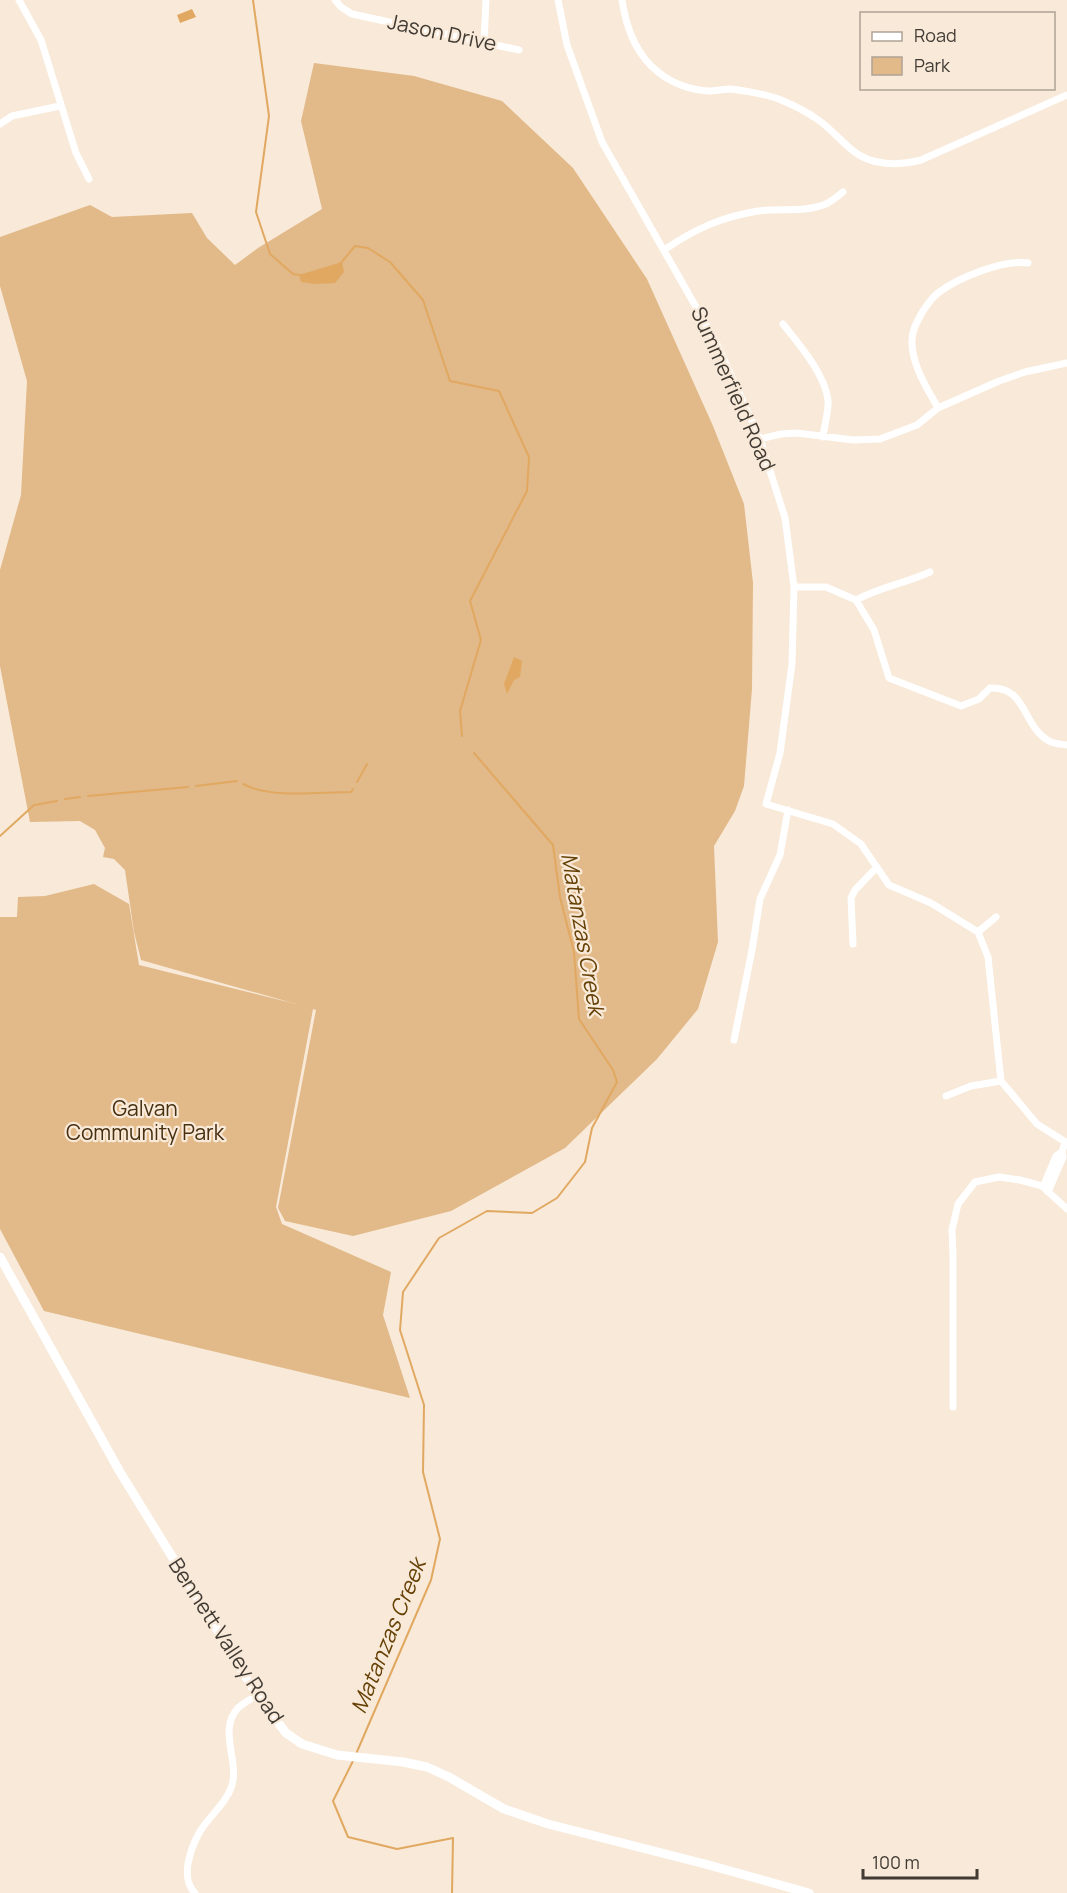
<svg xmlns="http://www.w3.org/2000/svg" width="1067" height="1893" font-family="Manrope,sans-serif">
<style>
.green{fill:#e2b988}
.water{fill:#e1a861}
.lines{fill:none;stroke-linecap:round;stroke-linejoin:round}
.stream{stroke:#e1a861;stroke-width:2}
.street{stroke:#fff;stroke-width:7}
.secondary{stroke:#fff;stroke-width:9}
.labels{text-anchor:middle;stroke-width:4.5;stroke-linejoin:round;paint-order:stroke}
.street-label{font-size:21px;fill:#413b34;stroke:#f8e9d8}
.park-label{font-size:21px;fill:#472f10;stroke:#f8e9d8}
.water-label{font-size:22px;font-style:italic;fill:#664106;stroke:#f8e9d8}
</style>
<rect width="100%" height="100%" fill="#f8e9d8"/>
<!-- green -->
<path class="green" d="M314,63L414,76L502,101L573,168L647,279L713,426L744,504L753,583L752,689L744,786L735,811L714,846L718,942L698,1009L657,1059L565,1148L451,1211L353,1236L285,1221L278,1208L316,1010L313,1009L276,1207L282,1224L391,1272L383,1315L410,1398L44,1311L0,1229V917H17L18,897L45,896L94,884L129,904L139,965L296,1004L141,960L134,932L125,870L114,859L103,857L105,848L95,830L80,821L30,822L0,666V570L21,495L27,381L0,286V237L90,205L112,217L192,213L207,238L235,265L258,248L322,209L301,121Z"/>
<!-- water -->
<path class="water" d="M192,9L196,17L180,23L177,15Z
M342,262L344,272L335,283L315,284L301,282L299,275Z
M514,657L522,661L520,677L514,680L507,694L504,684Z"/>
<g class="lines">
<!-- stream -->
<path class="stream" d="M253,0L269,116L256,212L270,254L293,274L300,275
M340,264L355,246L368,248L390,262L423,300L450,381L499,391L529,457L527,491L470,601L481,640L460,711L462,736
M357,782L367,764
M243,784C272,799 319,792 351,792L353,789
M196,786L237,781
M88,796L188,787
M65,799L80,797
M0,836L34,805L57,801
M356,1754L431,1580L440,1539L423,1472L424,1405L400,1330L403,1292L439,1238L487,1211L532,1213L557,1198L585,1162L592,1128L617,1082L613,1070L579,1019L574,952L560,897L553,845L474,753
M354,1759L333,1801L348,1837L397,1849L453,1838L452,1893"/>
<!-- street -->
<path class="street" d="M19,0L41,40L76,153L89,179
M335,0L341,7L352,14L519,50
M558,0L567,45L602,142L716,342L760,439L785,518L794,587L792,664L780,753L766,804L833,824L861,844L889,885L931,903L978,932L988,957L1001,1081L1037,1124L1067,1143
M622,0C626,27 635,54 658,72C672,83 690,90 709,91C716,91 724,89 731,89C746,91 767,94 781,100C793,105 807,112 817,119C830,128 840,140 852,150C871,166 898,166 921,160L1067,95
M484,42L486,0
M0,124L12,116L60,106
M664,250C695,229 721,217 758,211C781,208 807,213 828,203C833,200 838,196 843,192
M783,324C798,343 825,374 828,400C829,411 824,426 823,437
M938,408C927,388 911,364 912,340C912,326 927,302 938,293C957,278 1004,259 1028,263
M760,439L781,434L797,433L853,440L880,439L917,425L938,408L999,381L1025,372L1067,363
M794,587H826L856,600L874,630L889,678L961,706L979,699L990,688C1027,686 1022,726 1049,741C1054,744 1061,744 1067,745
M856,600C880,587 906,583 930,572
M978,932L996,917
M853,944L851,898L855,890L877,867
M734,1040L752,950L760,899L780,855L788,810
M946,1096L971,1086L1001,1081
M1043,1187L1056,1156L1062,1152L1065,1142
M1048,1192L1063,1157L1062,1152
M953,1407V1255L952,1230L958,1204L975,1182L999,1177L1020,1180L1042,1186L1067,1209
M195,1893C180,1878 190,1850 199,1833C208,1817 225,1805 231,1788C241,1763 217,1730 238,1708C243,1703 251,1699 257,1695"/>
<!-- secondary -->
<path class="secondary" d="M0,1257L120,1472L257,1695L286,1733L302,1744L337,1755L403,1762L427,1767L449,1777L504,1809L548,1824L705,1864L809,1893"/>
</g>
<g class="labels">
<!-- street labels -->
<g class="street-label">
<text transform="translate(442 33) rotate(12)" y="7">Jason Drive</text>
<text transform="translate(733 389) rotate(66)" y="7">Summerfield Road</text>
<text transform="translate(226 1641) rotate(57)" y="7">Bennett Valley Road</text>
</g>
<!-- park labels -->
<g class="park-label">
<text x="145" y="1116">Galvan<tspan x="145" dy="24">Community Park</tspan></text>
</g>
<!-- water labels -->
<g class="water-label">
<text transform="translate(583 934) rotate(80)" y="8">Matanzas Creek</text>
<text transform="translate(388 1636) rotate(-68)" y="8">Matanzas Creek</text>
</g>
</g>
<!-- legend -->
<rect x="860" y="12" width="195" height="78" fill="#f8e9d8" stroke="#afa396" stroke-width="1.5"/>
<rect x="872" y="32" width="30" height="9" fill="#ffffff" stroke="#afa396" stroke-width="1.5"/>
<text x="914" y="42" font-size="18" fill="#413b34">Road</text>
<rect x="872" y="57" width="30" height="18" fill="#e2b988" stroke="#afa396" stroke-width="1.5"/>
<text x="914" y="72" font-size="18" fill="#413b34">Park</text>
<!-- scale -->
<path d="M863 1869v9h114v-9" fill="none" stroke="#413b34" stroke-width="3"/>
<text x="872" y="1869" font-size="18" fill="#413b34" stroke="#f8e9d8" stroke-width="4.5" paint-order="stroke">100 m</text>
</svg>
